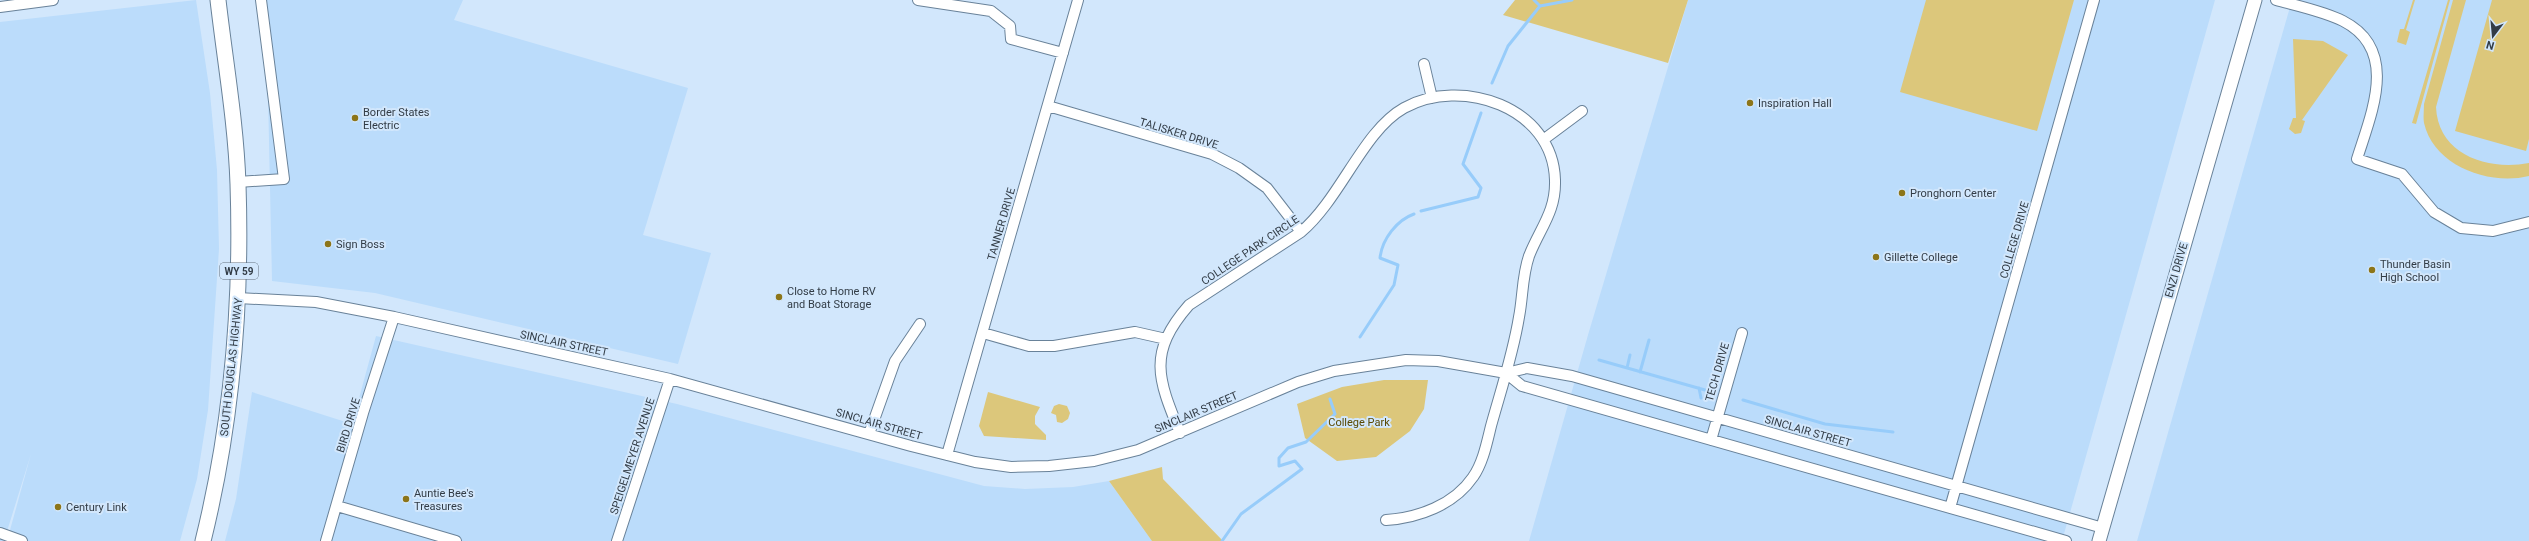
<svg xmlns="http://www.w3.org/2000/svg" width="2529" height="541" font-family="Roboto,sans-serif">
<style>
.built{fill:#bbdcfb}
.green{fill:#dcc77b}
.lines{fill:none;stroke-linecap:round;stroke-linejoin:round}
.stream{stroke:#97ccfa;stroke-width:3}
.minor-casing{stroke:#698299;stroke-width:12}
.major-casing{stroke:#698299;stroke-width:15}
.highway-casing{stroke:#698299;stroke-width:17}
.minor{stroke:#fff;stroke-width:10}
.major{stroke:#fff;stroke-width:13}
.highway{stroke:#fff;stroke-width:15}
.poi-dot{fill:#8c7519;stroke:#d2e7fc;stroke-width:1.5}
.labels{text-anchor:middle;stroke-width:4;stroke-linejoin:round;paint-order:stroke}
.shield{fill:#d2e7fc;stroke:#626f7d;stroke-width:1}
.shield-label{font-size:10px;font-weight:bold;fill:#323c46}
.poi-label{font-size:11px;fill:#323c46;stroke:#d2e7fc;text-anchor:start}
.street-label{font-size:11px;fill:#323c46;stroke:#d2e7fc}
.park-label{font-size:11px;fill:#5a4a04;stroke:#d2e7fc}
</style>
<rect width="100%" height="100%" fill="#d2e7fc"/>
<!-- built -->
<path class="built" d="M196,0L210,93L217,170L219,249L208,410L197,479L180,541H7L31,454L4,541H0V22Z
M266,0H463L454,20L688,88L643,235L711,253L678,364L375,293L272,281Z
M1688,0H2215L2062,541H1529L1588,335Z
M2292,0H2529V541H2137Z
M376,336L677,404L984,486L1025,489L1073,487L1109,481L1152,541H225L236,499L252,392L352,424Z"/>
<!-- green -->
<path class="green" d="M1515,0H1688L1668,63L1503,15Z
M1926,0H2074L2037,131L1900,92Z
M2413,0H2415L2406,30L2410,32L2406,45L2397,42L2400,29H2404Z
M2448,0H2450L2416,124L2412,123Z
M2453,0H2466L2436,107C2438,155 2488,171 2529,163V176C2489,186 2434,166 2424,123C2423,117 2424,110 2424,104Z
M2492,0H2529V139L2526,151L2455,131Z
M2293,39L2323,41L2348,55L2302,120L2305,121L2301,133L2295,134L2289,129L2293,118H2296Z
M1384,380H1428L1424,409L1410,431L1376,457L1337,461L1305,438L1297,404L1342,387Z
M988,392L1040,407L1035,416V424L1046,435V440L984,436L979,426Z
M1059,404L1067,406L1070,413L1068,419L1062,423L1057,422L1056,415L1051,413L1054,406Z
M1162,467L1163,479L1223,541H1152L1109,481Z"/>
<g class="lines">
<!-- stream -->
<path class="stream" d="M1534,0L1540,6
M1492,83L1508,46L1540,6L1572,0
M1421,211L1478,197L1481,188L1463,164L1481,113
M1360,337L1394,285L1398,265L1380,258C1382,239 1397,220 1414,214
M1599,360L1705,390
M1627,368L1630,355
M1640,372L1649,340
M1699,388L1701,398
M1743,400L1825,424L1893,432
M1222,541L1241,514L1302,469L1295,461L1279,466V458L1288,448L1306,442L1335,414L1330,399"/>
<!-- minor casing -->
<g class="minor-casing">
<path id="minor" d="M918,0L991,11L1010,26L1011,39L1063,53
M2276,0C2298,6 2323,11 2343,21C2400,50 2371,114 2357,159L2402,174L2434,212L2461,228L2493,231L2529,222
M0,7L53,0
M1424,64L1432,98
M1048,106L1212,154L1239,168L1267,188L1301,232
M1543,140L1582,111
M238,182L284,179L261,0
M238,298L316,302L394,317L670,379L911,446L975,462L1011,467L1049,466L1094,461L1138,450L1298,382L1334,371L1406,360L1438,361L1506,373L1522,386L2066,541
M983,333L1029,346H1054L1135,332L1166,339
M1506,373L1527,368L1572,376L2103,528
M1180,433C1158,379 1147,353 1189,305L1301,232C1341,198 1363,131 1404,108C1461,76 1553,107 1555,180C1556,212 1540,228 1529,256C1522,276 1523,297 1519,317C1513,354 1501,390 1491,426C1487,442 1483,463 1473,477C1454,505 1418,518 1386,520
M869,434L895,361L920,324
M1711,440L1742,333
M947,455L1078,0
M337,506L456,541
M1950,508L2094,0
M0,533L22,541
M326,541L363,413L394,317
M617,541L670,379"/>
</g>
<!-- major casing -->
<g class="major-casing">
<path id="major" d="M2099,541L2255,0"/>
</g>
<!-- highway casing -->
<g class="highway-casing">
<path id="highway" d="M203,541C232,424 242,304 238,184C236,123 225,61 218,0"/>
</g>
<!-- minor -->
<use href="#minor" class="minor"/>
<!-- major -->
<use href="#major" class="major"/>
<!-- highway -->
<use href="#highway" class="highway"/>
</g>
<!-- markers -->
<g class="poi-dot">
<circle cx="1750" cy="103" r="4"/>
<circle cx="355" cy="118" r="4"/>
<circle cx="1902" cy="193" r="4"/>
<circle cx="328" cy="244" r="4"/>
<circle cx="1876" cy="257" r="4"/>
<circle cx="2372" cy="270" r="4"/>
<circle cx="779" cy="297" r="4"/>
<circle cx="406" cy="499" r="4"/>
<circle cx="58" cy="507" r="4"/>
</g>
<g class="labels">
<!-- shield labels -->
<rect class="shield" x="220" y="263" width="38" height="16" rx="3"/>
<g class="shield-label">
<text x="239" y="275">WY 59</text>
</g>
<!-- poi labels -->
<g class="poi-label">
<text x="1758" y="107">Inspiration Hall</text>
<text x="363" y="116">Border States<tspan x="363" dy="13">Electric</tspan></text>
<text x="1910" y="197">Pronghorn Center</text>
<text x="336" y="248">Sign Boss</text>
<text x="1884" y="261">Gillette College</text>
<text x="2380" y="268">Thunder Basin<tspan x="2380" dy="13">High School</tspan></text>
<text x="787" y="295">Close to Home RV<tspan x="787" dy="13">and Boat Storage</tspan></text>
<text x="414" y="497">Auntie Bee's<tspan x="414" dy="13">Treasures</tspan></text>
<text x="66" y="511">Century Link</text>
</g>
<!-- street labels -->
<g class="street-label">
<text transform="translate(1179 133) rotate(17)" y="4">TALISKER DRIVE</text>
<text transform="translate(1001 224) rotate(-74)" y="4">TANNER DRIVE</text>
<text transform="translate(2014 240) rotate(-74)" y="4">COLLEGE DRIVE</text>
<text transform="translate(1250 250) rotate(-34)" y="4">COLLEGE PARK CIRCLE</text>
<text transform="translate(2176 270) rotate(-74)" y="4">ENZI DRIVE</text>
<text transform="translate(564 343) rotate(12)" y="4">SINCLAIR STREET</text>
<text transform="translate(231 367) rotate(-84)" y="4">SOUTH DOUGLAS HIGHWAY</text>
<text transform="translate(1717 372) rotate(-74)" y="4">TECH DRIVE</text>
<text transform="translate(1196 412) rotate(-23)" y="4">SINCLAIR STREET</text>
<text transform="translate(879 424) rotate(16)" y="4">SINCLAIR STREET</text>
<text transform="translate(348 425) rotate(-73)" y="4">BIRD DRIVE</text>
<text transform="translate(1808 431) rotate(16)" y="4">SINCLAIR STREET</text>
<text transform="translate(632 456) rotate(-72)" y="4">SPEIGELMEYER AVENUE</text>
</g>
<!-- park labels -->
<g class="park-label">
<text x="1359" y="426">College Park</text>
</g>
</g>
<!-- north arrow -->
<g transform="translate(2493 36) rotate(196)" stroke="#d2e7fc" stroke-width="3" paint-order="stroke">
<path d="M0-3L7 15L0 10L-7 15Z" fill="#323c46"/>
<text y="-6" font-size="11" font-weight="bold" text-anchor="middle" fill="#323c46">N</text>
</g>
</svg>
